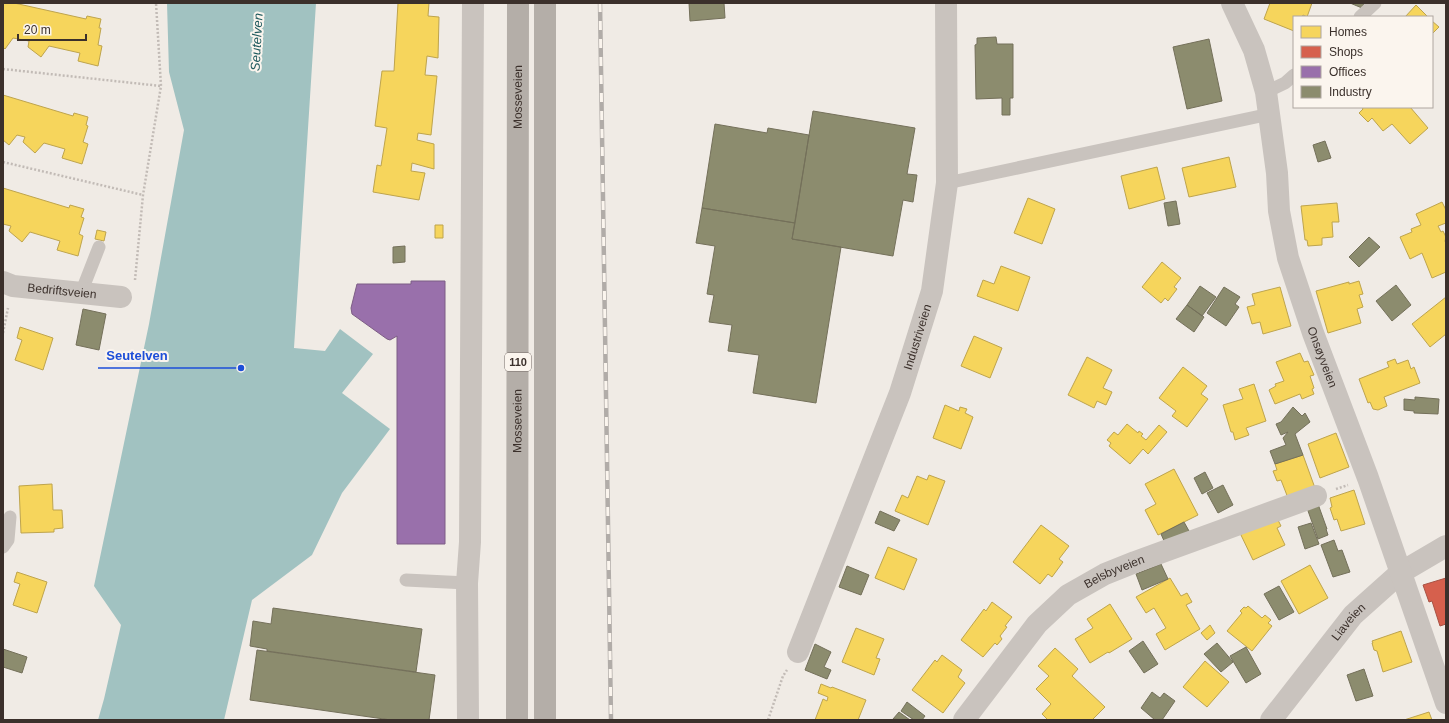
<svg xmlns="http://www.w3.org/2000/svg" width="1449" height="723" font-family="Helvetica,sans-serif">
<style>
.water{fill:#a1c2c1}
.homes{fill:#f6d55c;stroke:#bea44d}
.shops{fill:#d6604d;stroke:#a85243}
.offices{fill:#9970ab;stroke:#7d5d85}
.industry{fill:#8c8c6e;stroke:#74705a}
.lines{fill:none;stroke-linecap:round;stroke-linejoin:round}
.path{stroke:#c2bbb6;stroke-width:2.5;stroke-dasharray:2 2;stroke-linecap:butt}
.service{stroke:#c9c3be;stroke-width:13}
.minor{stroke:#c9c3be;stroke-width:22}
.tertiary{stroke:#c9c3be;stroke-width:22}
.trunk{stroke:#b4aea8;stroke-width:22}
.rail-casing{stroke:#b1aca8;stroke-width:4.5}
.rail{stroke:#fbf5ee;stroke-width:3;stroke-dasharray:9;stroke-linecap:butt}
.labels{text-anchor:middle;stroke-width:4;stroke-linejoin:round;paint-order:stroke}
.shield{fill:#fbf5ee;stroke:#756b66;stroke-width:1}
.shield-label{font-size:11px;font-weight:bold;fill:#3b302b}
.street-label{font-size:12px;fill:#3b302b;stroke:#fbf5ee}
.water-label{font-size:13px;font-style:italic;fill:#1f5a5e;stroke:#fbf5ee}
.leader{fill:none;stroke:#1d4ed8;stroke-width:1.5}
.callout-dot{fill:#1d4ed8;stroke:#fbf5ee;stroke-width:1.5}
.callout-label{font-size:13px;text-anchor:middle;font-weight:bold;fill:#1d4ed8;stroke:#fbf5ee;stroke-width:4;stroke-linejoin:round;paint-order:stroke}
</style>
<rect width="100%" height="100%" fill="#f0ebe5"/>
<!-- water -->
<path class="water" d="M167,3H316L294,348L325,351L340,329L373,354L342,393L390,429L342,493L312,555L252,600L224,720H98L104,699L121,625L94,586L149,324L184,130L169,72Z"/>
<!-- homes -->
<path class="homes" d="M3,3H14L86,19L87,16L101,19L99,28H101L98,45L102,46L98,66L78,61L80,53L49,46L41,57L28,47L29,41L13,38L5,49L3,47Z
M398,3H429L428,16L439,17L438,58L427,56L425,75L437,76L431,135L418,133L417,140L434,144V169L412,163L411,171L425,173L419,200L373,192L377,165L381,166L387,128L375,126L382,71H394Z
M1270,3H1312L1307,17L1303,15L1302,17H1294V31L1264,19Z
M1416,5L1428,17H1405Z
M1432,21L1439,27L1432,34Z
M3,95L73,116L74,113L88,117L86,125L88,126L83,142L88,144L82,164L62,158L65,149L44,143L35,153L23,142L25,137L17,135L9,145L3,140Z
M1362,107H1410L1428,128L1410,144L1392,124L1383,131L1372,118L1368,122L1359,113L1363,109Z
M1229,157L1236,187L1189,197L1182,168Z
M1157,167L1165,199L1129,209L1121,176Z
M3,188L69,208L70,205L84,209L81,217L84,218L79,234L83,236L78,256L57,250L60,241L30,232L22,242L9,231L11,226L3,224Z
M1028,198L1055,209L1042,244L1014,233Z
M1442,202L1446,210V223L1438,226L1441,232L1443,231L1446,237L1445,241L1446,244V272L1432,278L1422,253L1410,259L1400,237L1412,232L1411,229L1421,225L1416,214Z
M1337,203L1339,222H1332L1333,237L1322,238V245L1308,246L1307,240H1305L1301,206Z
M435,225H443V238H435Z
M97,230L106,232L104,241L95,239Z
M1162,262L1181,278L1174,287L1177,289L1168,301L1165,298L1161,303L1142,287Z
M1001,266L1030,277L1018,311L977,296L983,280L994,284Z
M1359,281L1363,294L1359,295L1363,307L1357,309L1361,323L1328,333L1316,291L1349,282V284Z
M1280,287L1291,326L1263,334L1260,322L1252,324L1247,307L1255,305L1252,294Z
M1446,297V334L1430,347L1412,324Z
M20,327L53,338L43,370L15,360L22,340L17,338Z
M974,336L1002,348L990,378L961,366Z
M1300,353L1304,362L1308,361L1314,375L1310,376L1314,388L1312,389L1314,394L1302,399L1300,394L1275,404L1269,390L1276,386L1275,384L1284,381L1276,362Z
M1087,357L1112,370L1103,388L1112,392L1106,405L1097,401L1094,408L1068,395Z
M1395,359L1397,364L1408,360L1411,369L1414,367L1420,383L1384,397L1387,406L1378,410L1373,409L1370,402L1368,403L1359,379L1389,367L1387,362Z
M1183,367L1207,386L1201,394L1208,399L1187,427L1172,416L1176,411L1159,398Z
M1254,384L1266,421L1246,428L1249,435L1235,440L1233,432H1231L1223,405L1243,399L1239,389Z
M945,405L959,411L960,407L967,409L965,413L973,417L961,449L933,438Z
M1127,424L1138,433L1139,431L1143,434L1141,436L1146,440L1159,425L1167,432L1148,454L1143,449L1130,464L1109,446L1111,443L1107,440L1114,432L1118,435Z
M1336,433L1349,467L1320,478L1308,444Z
M1303,455L1315,488L1288,498L1281,480L1277,481L1273,471L1277,470L1275,464Z
M1174,469L1198,515L1158,535L1145,510L1156,504L1145,484Z
M929,475L945,481L928,525L895,511L902,495L908,498L917,476L927,480Z
M52,484L53,510H62L63,528L54,529V532L21,533L19,486Z
M1354,490L1365,524L1341,531L1337,519L1334,520L1330,508L1332,507L1330,498Z
M1277,518L1281,526L1277,528L1285,545L1253,560L1240,533Z
M1041,525L1069,546L1059,559L1063,562L1052,577L1048,574L1040,584L1013,562Z
M888,547L917,559L904,590L875,578Z
M1310,565L1328,598L1299,614L1281,581Z
M17,572L47,582L37,613L13,605L20,584L14,582Z
M1170,578L1181,596L1187,593L1192,602L1186,605L1200,629L1165,650L1156,634L1166,628L1154,608L1146,613L1136,597Z
M992,602L1012,617L1005,626L1007,627L1000,636L1002,639L997,645L995,643L983,657L961,640L984,609L986,611Z
M1110,604L1132,639L1109,653L1108,652L1090,663L1075,639L1093,628L1087,619Z
M1248,606L1262,618L1265,615L1271,620L1268,623L1272,626L1252,651L1227,631L1242,613L1240,611L1244,607L1246,608Z
M1210,625L1215,633L1207,640L1201,633Z
M856,628L884,639L876,658L880,659L874,675L842,662Z
M1401,631L1412,662L1383,672L1377,651L1374,650L1372,643H1373L1372,641Z
M1055,648L1078,669L1072,676L1105,707L1092,720H1048L1042,714L1051,704L1036,689L1049,676L1038,666Z
M942,655L962,670L958,677L965,683L943,713L912,690L935,660L937,662Z
M1205,661L1229,682L1207,707L1183,687Z
M821,684L831,688L832,687L866,700L858,720H815L823,699L827,701L828,697L818,693Z
M1429,712L1432,720H1404Z"/>
<!-- shops -->
<path class="shops" d="M1446,578V624L1440,626L1432,601L1429,602L1423,585Z"/>
<!-- offices -->
<path class="offices" d="M411,281H445V544H397V336L390,340L387,339L352,314L351,308L357,284H411Z"/>
<!-- industry -->
<path class="industry" d="M689,3H724L725,18L690,21Z
M1350,3H1364L1362,8Z
M996,37L997,44H1013V98H1010V115H1002V98L976,99L975,45L977,44V38Z
M1209,39L1222,101L1187,109L1173,47Z
M813,111L915,128L907,174L917,175L913,202L903,200L893,256L792,239Z
M715,124L767,133L768,128L809,135L795,223L702,208Z
M1325,141L1331,158L1318,162L1313,145Z
M1176,201L1180,224L1168,226L1164,203Z
M702,208L795,223L792,239L841,247L816,403L753,393L759,355L728,351L732,325L709,322L714,295L707,294L715,246L696,243Z
M1369,237L1380,247L1359,267L1349,257Z
M405,246V262L393,263V247Z
M1396,285L1411,305L1392,321L1376,301Z
M1200,286L1216,297L1202,316L1187,305Z
M1224,287L1240,297L1235,304L1239,307L1226,326L1207,313Z
M1187,305L1204,317L1194,332L1176,319Z
M83,309L106,314L99,350L76,345Z
M1415,397L1439,399L1438,414L1414,413V411L1404,410V399L1415,400Z
M1293,407L1302,416L1305,413L1310,422L1295,434L1303,455L1275,464L1270,451L1286,445L1283,438L1288,432L1281,435L1276,424L1281,422Z
M1205,472L1213,488L1202,494L1194,478Z
M1223,485L1233,505L1218,513L1207,493Z
M1318,504L1327,529H1326L1328,535L1318,539L1307,508Z
M880,511L900,520L894,531L875,523Z
M1184,522L1189,531L1165,543L1161,534Z
M1311,523L1319,544L1305,549L1298,527Z
M1334,540L1338,551L1342,550L1350,572L1333,577L1321,545Z
M1161,564L1168,579L1142,590L1136,574Z
M847,566L869,575L861,595L839,587Z
M1279,586L1294,612L1279,620L1264,594Z
M273,608L422,629L416,672L267,651V649L250,646L253,621L271,624Z
M1143,641L1158,664L1144,673L1129,651Z
M1217,643L1233,662L1221,672L1204,654Z
M815,644L831,652L824,667L831,670L827,679L805,670Z
M1246,647L1261,674L1246,683L1230,656Z
M3,649L27,657L22,673L3,667Z
M257,650L435,675L429,720H391L250,700Z
M1364,669L1373,696L1356,701L1347,675Z
M1152,692L1160,698L1164,693L1175,701L1162,720H1155L1141,708Z
M907,702L925,716L922,720H914L901,711Z
M899,712L910,720L893,719Z"/>
<g class="lines">
<!-- path -->
<path class="path" d="M3,69L161,86
M3,162L143,195
M135,280L143,195L161,86L156,3
M3,333L8,308
M1336,489L1348,485
M768,720L783,676L787,670"/>
<!-- service -->
<path class="service" d="M1360,17L1375,3
M1266,92L1285,83L1294,75
M947,183L1270,114
M81,293L99,247
M3,547L8,540L10,517
M406,580L467,583"/>
<!-- minor -->
<g class="minor">
<path id="s1" d="M3,282L13,286L121,297"/>
<path id="s2" d="M798,652L900,393L932,291L947,183L946,3"/>
<path d="M468,720L467,583L470,542L473,3"/>
<path id="s3" d="M964,720L1037,624L1068,595L1105,574L1135,562L1316,496"/>
<path id="s4" d="M1271,720L1353,615L1400,573L1446,546"/>
</g>
<!-- tertiary -->
<path class="tertiary" id="s5" d="M1232,3L1254,50L1266,92L1277,173L1279,211L1288,258L1313,333L1368,478L1446,703"/>
<!-- trunk -->
<g class="trunk">
<path id="s6" d="M517,720L518,3"/>
<path d="M545,720V3"/>
</g>
<!-- rail casing -->
<g class="rail-casing">
<path id="rail" d="M600,3L611,720"/>
</g>
<!-- rail -->
<use href="#rail" class="rail"/>
</g>
<g class="labels">
<!-- shield labels -->
<rect class="shield" x="505" y="353" width="26" height="18" rx="3"/>
<g class="shield-label">
<text x="518" y="366">110</text>
</g>
<!-- street labels -->
<g class="street-label">
<text dy="4" stroke="none"><textPath href="#s6" startOffset="623">Mosseveien</textPath></text>
<text dy="4" stroke="none"><textPath href="#s1" startOffset="60">Bedriftsveien</textPath></text>
<text dy="4" stroke="none"><textPath href="#s2" startOffset="337">Industriveien</textPath></text>
<text dy="4" stroke="none"><textPath href="#s5" startOffset="368">Onsøyveien</textPath></text>
<text dy="4" stroke="none"><textPath href="#s6" startOffset="299">Mosseveien</textPath></text>
<text dy="4" stroke="none"><textPath href="#s3" startOffset="215">Belsbyveien</textPath></text>
<text dy="4" stroke="none"><textPath href="#s4" startOffset="125">Liaveien</textPath></text>
</g>
<!-- water labels -->
<g class="water-label">
<text transform="translate(256 42) rotate(-87)" y="5">Seutelven</text>
</g>
</g>
<!-- callouts -->
<path class="leader" d="M241 368L176 368H98"/>
<circle class="callout-dot" cx="241" cy="368" r="4"/>
<g class="callout-label">
<text x="137" y="360">Seutelven</text>
</g>
<!-- border -->
<rect width="1449" height="723" fill="none" stroke="#3b302b" stroke-width="8"/>
<!-- legend -->
<rect x="1293" y="16" width="140" height="92" fill="#fbf5ee" stroke="#aea6a0"/>
<rect x="1301" y="26" width="20" height="12" fill="#f6d55c" stroke="#aea6a0"/>
<text x="1329" y="36" font-size="12" fill="#3b302b">Homes</text>
<rect x="1301" y="46" width="20" height="12" fill="#d6604d" stroke="#aea6a0"/>
<text x="1329" y="56" font-size="12" fill="#3b302b">Shops</text>
<rect x="1301" y="66" width="20" height="12" fill="#9970ab" stroke="#aea6a0"/>
<text x="1329" y="76" font-size="12" fill="#3b302b">Offices</text>
<rect x="1301" y="86" width="20" height="12" fill="#8c8c6e" stroke="#aea6a0"/>
<text x="1329" y="96" font-size="12" fill="#3b302b">Industry</text>
<!-- scale -->
<path d="M18 34v6h68v-6" fill="none" stroke="#3b302b" stroke-width="2"/>
<text x="24" y="34" font-size="12" fill="#3b302b" stroke="#fbf5ee" stroke-width="3" paint-order="stroke">20 m</text>
</svg>
